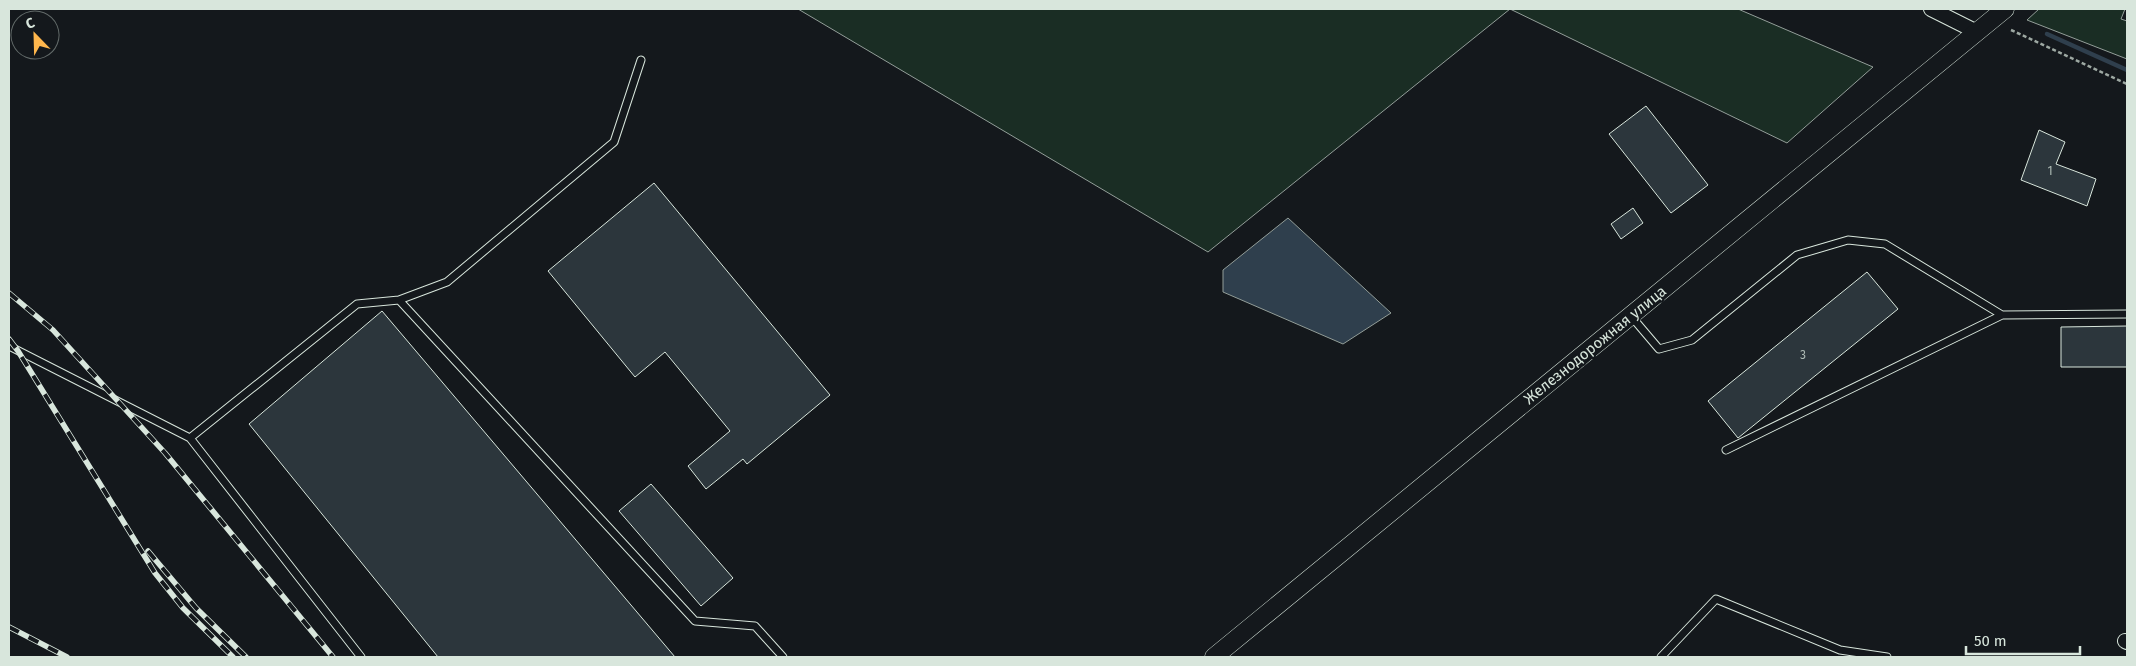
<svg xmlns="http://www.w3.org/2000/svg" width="2136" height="666" font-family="'Fira Sans',sans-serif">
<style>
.green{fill:#1a2d24;stroke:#939e99}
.water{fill:#2f3f4d;stroke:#939e99}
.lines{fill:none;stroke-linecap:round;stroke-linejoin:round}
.stream{stroke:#2f3f4d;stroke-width:4.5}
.building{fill:#2c363c;stroke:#d8e6dc}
.service-casing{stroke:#d8e6dc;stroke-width:9}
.minor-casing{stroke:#d8e6dc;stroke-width:16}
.tertiary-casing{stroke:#d8e6dc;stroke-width:19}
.path{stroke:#9da8a2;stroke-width:2.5;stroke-dasharray:4 2.5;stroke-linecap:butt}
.service{stroke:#14181c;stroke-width:7}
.minor{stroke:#14181c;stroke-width:14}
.tertiary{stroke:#14181c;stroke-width:18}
.rail-casing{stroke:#d8e6dc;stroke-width:5.5}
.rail{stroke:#14181c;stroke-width:4;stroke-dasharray:11;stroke-linecap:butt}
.labels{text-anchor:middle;stroke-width:4;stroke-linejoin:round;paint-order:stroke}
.number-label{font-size:12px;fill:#adbab4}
.street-label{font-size:15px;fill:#d8e6dc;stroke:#14181c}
</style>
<rect width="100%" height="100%" fill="#14181c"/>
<!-- green -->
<path class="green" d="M798,9H1510L1208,252Z
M1510,9H1738L1873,67L1787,143Z
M2039,9H2125L2121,19L2127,21V59L2027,20Z"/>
<!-- water -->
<path class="water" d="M1288,218L1391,313L1343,344L1223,292V270Z"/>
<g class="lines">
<!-- stream -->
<path class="stream" d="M2047,34L2127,70"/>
</g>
<!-- building -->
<path class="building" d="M1646,106L1708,185L1671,213L1609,134Z
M2039,130L2065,142L2056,164L2096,179L2087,206L2021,180Z
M654,183L830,395L747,464L743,459L706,489L688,466L730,431L665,352L635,377L548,271Z
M1633,208L1643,223L1621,239L1611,224Z
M1867,272L1898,309L1738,438L1708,401Z
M382,311L675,657H438L249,424Z
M2127,326V367H2061V327Z
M651,484L733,578L701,606L619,511Z"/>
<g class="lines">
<!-- service casing -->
<g class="service-casing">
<path id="service" d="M399,300L447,282L614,142L641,60
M1631,316L1659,349L1692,340L1797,255L1848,240L1885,244L2002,315
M9,346L190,438L361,657
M190,438L357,304L399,300L695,621L755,626L783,657
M1726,450L2002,315L2127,314
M1661,657L1716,599L1840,650L1887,657"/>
</g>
<!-- minor casing -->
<g class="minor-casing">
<path id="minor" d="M1931,9L1977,32
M2125,641L2127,642"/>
</g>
<!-- tertiary casing -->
<g class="tertiary-casing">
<path id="tertiary" d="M1214,657L2005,9"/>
</g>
<!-- path -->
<path class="path" d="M2011,30L2127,84"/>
<!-- service -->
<use href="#service" class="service"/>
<!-- minor -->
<use href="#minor" class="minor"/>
<!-- tertiary -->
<use href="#tertiary" class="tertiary"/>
<!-- rail casing -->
<g class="rail-casing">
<path id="rail" d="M9,293L53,330L165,453L333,657
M9,339L18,351L155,573L183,608L233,657
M148,551L196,608L246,657
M9,627L67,657"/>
</g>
<!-- rail -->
<use href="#rail" class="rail"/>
</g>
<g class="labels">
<!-- number labels -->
<g class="number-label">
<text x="2050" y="175">1</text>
<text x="1803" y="359">3</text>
</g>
<!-- street labels -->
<g class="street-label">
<text transform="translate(1595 345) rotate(-39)" y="5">Железнодорожная улица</text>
</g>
</g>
<!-- border -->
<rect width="2136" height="666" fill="none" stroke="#d8e6dc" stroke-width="20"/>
<!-- north arrow -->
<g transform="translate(35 35) rotate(337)"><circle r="24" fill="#14181c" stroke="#626a69"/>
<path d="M0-4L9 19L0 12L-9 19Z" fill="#ffb74d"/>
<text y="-8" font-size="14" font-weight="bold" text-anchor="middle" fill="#d8e6dc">С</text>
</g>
<!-- scale -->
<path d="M1966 646v8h114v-8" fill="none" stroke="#d8e6dc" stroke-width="2.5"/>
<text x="1974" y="646" font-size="15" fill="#d8e6dc" stroke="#14181c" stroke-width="4" paint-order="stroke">50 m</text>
</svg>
